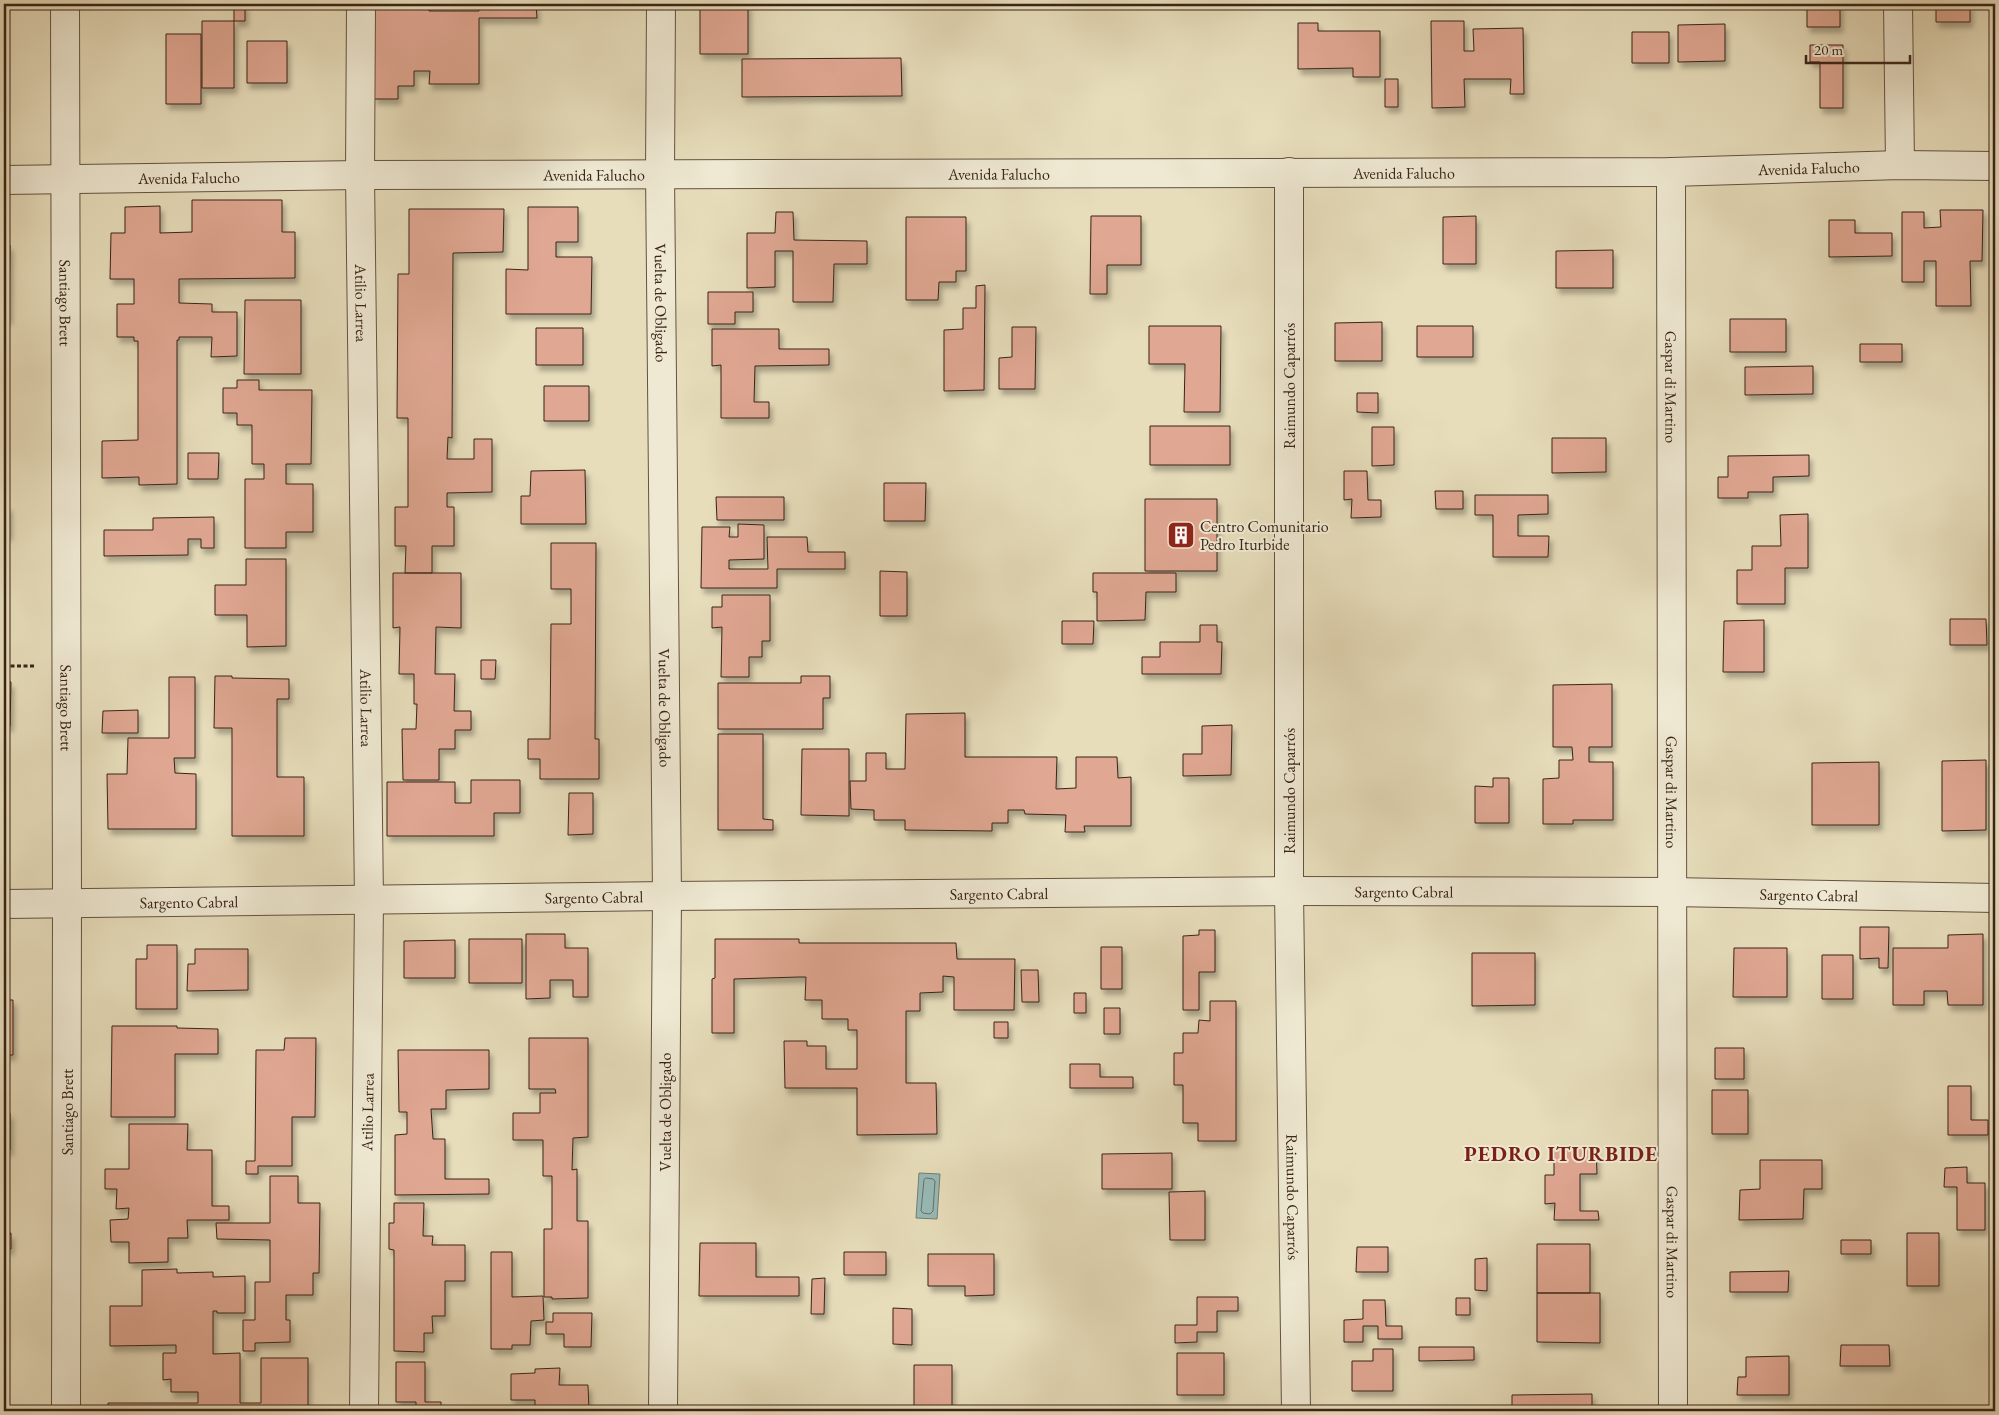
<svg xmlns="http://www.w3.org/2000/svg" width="1999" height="1415" font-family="'EB Garamond',serif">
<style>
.water{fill:#98bab7;stroke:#727e77}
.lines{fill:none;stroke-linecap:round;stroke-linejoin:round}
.shore{stroke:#686f67;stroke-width:1}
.building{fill:#e0a792;stroke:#392417;filter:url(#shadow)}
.street-casing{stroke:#645240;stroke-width:30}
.path{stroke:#392417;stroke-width:3;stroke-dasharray:4 2.5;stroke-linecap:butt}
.street{stroke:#efe9d3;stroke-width:28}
.labels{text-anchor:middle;stroke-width:4;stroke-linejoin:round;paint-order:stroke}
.street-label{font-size:16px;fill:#392417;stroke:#efe9d3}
.poi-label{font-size:16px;fill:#392417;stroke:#efe9d3;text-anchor:start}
.district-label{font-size:21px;font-weight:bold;letter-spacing:1px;fill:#7a1f14;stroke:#efe9d3}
</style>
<defs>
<filter id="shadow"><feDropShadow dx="3" dy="5.5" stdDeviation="2.5" flood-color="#0004"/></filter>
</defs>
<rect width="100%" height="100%" fill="#e7ddbb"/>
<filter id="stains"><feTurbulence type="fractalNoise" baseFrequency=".004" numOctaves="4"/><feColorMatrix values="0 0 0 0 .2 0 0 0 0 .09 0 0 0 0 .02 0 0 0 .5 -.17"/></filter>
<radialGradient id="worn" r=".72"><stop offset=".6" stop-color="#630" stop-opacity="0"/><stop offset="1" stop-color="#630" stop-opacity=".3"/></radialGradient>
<!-- water -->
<path class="water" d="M919,1173L940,1174L937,1219L916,1218Z"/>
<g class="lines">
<!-- shore -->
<path class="shore" d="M926,1178L933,1179L935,1181L933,1211L930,1214L923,1213L921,1211L924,1180Z"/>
</g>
<!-- building -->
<path class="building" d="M234,4H245V21H234Z
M373,4H429V11H479V4H536L537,18H479V84H429L430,71H414V86H398V99H374Z
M700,4H748V54H700Z
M1807,4H1840V27H1807Z
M1936,4H1970V22H1936Z
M202,21H234V88H202Z
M1431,21H1464V51H1474L1473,29L1523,28L1524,94H1510L1511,79H1464L1465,107L1432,108Z
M1298,23H1318V31H1380V77H1353V68L1298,69Z
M1725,24V61L1678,62V25Z
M1632,32H1669V63H1632Z
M166,34H201V104H166Z
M247,41H287V83H247Z
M1810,45H1843V108H1820V62H1810Z
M901,58L902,96L742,97V59Z
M1385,79H1398V107H1385Z
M192,200H282V232H295V278L179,279V303L212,304V312H237V356L211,357L212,337H179V340H177V484L139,485V477L102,478V441L138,440V341H134V337H117V304H134V279H110L111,233H125V207L160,206V233L192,232Z
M528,207H578V242H556V257H592L591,314H506V269L528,270Z
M409,209H504L503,252L453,253L452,438L448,437L447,459H474V439H492V492L447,493V507H454V546H432V573H405L406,546H395V507H408V418H397L398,274H409Z
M1940,210H1983L1982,261H1970L1971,306H1936V261H1924V282H1902V212H1924V228L1941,227Z
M776,212H793L794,240L867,241V264H834L833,302H793V251H775V287L747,288V233H775Z
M1091,216H1141V265H1107V294H1090Z
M1476,216V264H1443V217Z
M906,217H966V271H956V282H939L938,300H906Z
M1829,220H1855V233H1892V256L1829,257Z
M1993,221H1995V264H1993Z
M4,245H10L9,319H4Z
M1613,250V288H1556V251Z
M985,285L984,390L944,391V330L963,329V308H976V286Z
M708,292H753V312H735V324H708Z
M245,300H301V374H244Z
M1730,319H1786V352H1730Z
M1382,322V361H1335V323Z
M1149,326H1221L1220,412H1184L1185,364H1149Z
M1417,326H1473V357H1417Z
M1012,327H1036L1035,389H999V358L1012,357Z
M536,328H583V365H536Z
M712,329H779V349H829V365L755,366L754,402H769V418H721V365L712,366Z
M1860,344H1902V362H1860Z
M1813,366V394L1745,395V367Z
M237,380H259V390H312L311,464H286V484H313V532H286V548H245V479H264V464H252V425H237V413H223V388H237Z
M544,386H589V421H544Z
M1357,393H1378V413L1357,412Z
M1150,426H1230V465H1150Z
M1372,427H1394V465L1372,466Z
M1552,438H1606V472L1552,473Z
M188,453H219L218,479H188Z
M1809,455V476L1773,477V492H1748V498H1718V477H1728V456Z
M585,470L586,524H521V496H530L531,471Z
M1344,471H1367L1368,500H1381V517L1351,518L1352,499L1344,500Z
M884,483H926L925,521H884Z
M1435,491H1463V509H1436Z
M1475,495H1548V514L1518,515V536H1549L1548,557H1493V515H1475Z
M716,497H784V520H717Z
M1145,499H1217V571H1145Z
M4,506H9V535H4Z
M1808,514V568H1785V604H1737V570H1752V546H1781L1780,515Z
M214,517V548H201V539H188V555L104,556V530H153V518Z
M738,524L764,525V559L729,560V569H768L767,537H807L808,552H845V569H777V588H701L702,527H730L729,537H738Z
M551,543H596L595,739H599V779H540V759H528V739H550L551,624H571V589H551Z
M246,559H286V646L247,647V615H215V585H246Z
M880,571L907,572V616H880Z
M393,573H461V628L436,627L435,674H455L454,711H471V730H455V749H439V780H403L402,729H416L417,704H414V674H399L400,627L393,628Z
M1093,573H1176V592H1146L1145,620L1097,621V592H1093Z
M722,595H770V641H762V657H749V677H721L722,627L712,628V607H722Z
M1950,619H1986L1987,645H1950Z
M1764,620V672H1723L1724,621Z
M1062,621H1094L1093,644H1062Z
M1200,625H1217V642H1222L1221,674H1142V657H1160V642H1200Z
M481,660H496L495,679H481Z
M215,676H232V678L289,679V699H277V777H304V836H232V728H214Z
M801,676H830V698H823V729H718V683H801Z
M169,677H195V758H174L175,773L196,774V829H108L107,774H127L128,738H169Z
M4,682H11L10,726H4Z
M1612,684V747H1589V762H1613V820H1573V824H1543V779L1559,778V760H1573L1572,747H1553V685Z
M138,710V733H102L103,711Z
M965,713V757H1057L1056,789L1076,788V757H1117L1118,778L1131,777V826H1084L1085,832H1065L1066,815L1025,814L1024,810H1008V823H992V831L905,830V820H874V810L851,809L850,781H866V753H886V769H905L906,714Z
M1232,725L1231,775L1183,776V754H1202V726Z
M718,734H763V819L773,820V830H718Z
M802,749H849V816L801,815Z
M1986,760V830L1942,831V761Z
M1879,762V825H1812V763Z
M1493,778H1509V823H1475V786L1493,787Z
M471,780H520V813H494V836H387V782H455V803H471Z
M569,793H593V834L568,835Z
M1860,927H1889L1888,968H1879V958L1860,959Z
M1199,930H1215V972H1199V1010H1183V936L1199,935Z
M526,934H565V948H588V997H573V980H550V998L526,999Z
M1983,934V1005H1948L1947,991H1924V1005H1893V948H1948V935Z
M469,939H522V983H469Z
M715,939H799V943H956L957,959H1015L1014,1010H954V977L943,976V992L920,993V1011H906V1083H936L937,1134L857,1135V1088H785L784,1041H807V1046H826V1069H857V1030H848V1019H822V1000H805L806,977H799L734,979V1033H712V979L715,978Z
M455,940V978H404V941Z
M147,945H177V1009H136V959H147Z
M1101,947H1122V989H1101Z
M1734,948H1787V997H1733Z
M195,949H248V990L187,991L188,964H195Z
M1472,953H1535V1005L1472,1006Z
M1822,955H1853V999H1822Z
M1021,970H1038L1039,1002H1022Z
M1074,993H1086V1013H1074Z
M4,1000H13V1055H4Z
M1210,1001H1236V1141H1198V1123H1183V1085H1174V1053H1183V1033H1198L1199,1020L1210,1021Z
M1104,1008H1120V1034H1104Z
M994,1022H1008V1038H994Z
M112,1026H177V1028L218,1029V1054H175V1117H111Z
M285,1038H316L315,1117H292V1166H258V1174H246V1161H255L256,1050H284Z
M529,1038H588V1137L573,1138L572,1170L577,1169V1221H588V1298L552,1299V1297H544V1229H552V1176H543V1140H513V1113H540V1093H556L555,1089H529Z
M1715,1048H1744V1079H1715Z
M398,1050H489V1089L446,1090V1109H431L433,1139H445V1179H489V1194L395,1195V1135L407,1134V1112H399Z
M1070,1064H1100V1077H1133V1088H1070Z
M1948,1086H1971V1120H1988V1135H1948Z
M1712,1090H1748V1134H1712Z
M4,1113H10V1150H4Z
M129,1124H188L187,1150H212V1206H229V1220H187L188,1238H168V1262L129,1263V1242H111L110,1220L128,1219L129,1208L116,1209L117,1189H105V1169H129Z
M1596,1147L1597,1174H1580V1211H1598L1599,1220H1554L1555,1203L1545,1204V1175H1554V1148Z
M1172,1153V1189H1102V1154Z
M1760,1160H1822V1189H1804L1803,1219L1739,1220L1740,1190L1760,1189Z
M1967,1167V1183H1985V1230H1957V1187H1944L1945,1168Z
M270,1176H298V1203H320L319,1273H313V1295H286V1320H290V1342L255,1343V1351H243V1320H255V1282H270V1240L217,1239L216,1223H270Z
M1205,1191V1240H1170L1169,1192Z
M394,1203H424L423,1236H433L432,1245H465V1281H445V1316H432L433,1333H424V1352L394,1351V1250L389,1249V1223H394Z
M11,1233V1249H4V1234Z
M1907,1233H1939V1286H1907Z
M1841,1240H1871V1254H1841Z
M700,1243H756V1277H799V1296H699Z
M1537,1244H1590V1293H1537Z
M1357,1247H1388V1272H1356Z
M491,1252H512V1297L543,1296L544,1320L531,1321L530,1345H512V1349H491Z
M844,1252H886V1275H844Z
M928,1254H994V1295L965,1296V1286H928Z
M1487,1258V1291L1475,1290V1259Z
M4,1264L5,1356H4Z
M177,1269V1273L213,1272V1277L245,1276V1313H217V1311H213V1354L240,1353V1403H261V1358H308V1407H314V1411H108V1403H198V1392H171V1379L163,1380V1353H176V1345L110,1346V1306H142V1270Z
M1789,1271L1788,1292H1730V1272Z
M825,1278L824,1314H811L812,1279Z
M1537,1293H1600V1343L1537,1342Z
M1197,1297H1238V1311H1217V1332H1197V1342L1175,1343V1325H1197Z
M1456,1298H1470V1315H1456Z
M1363,1300H1385L1386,1326H1402V1339H1378V1326H1363V1342H1344V1320L1363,1319Z
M893,1308L912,1309V1345L893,1344Z
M553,1313H592L591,1347H564V1334H546V1322H553Z
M1841,1345H1889L1890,1366H1840Z
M1419,1347H1474V1360L1419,1361Z
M1373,1349H1393V1391H1352V1361H1373Z
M1177,1353H1224V1395H1177Z
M1789,1356V1395H1737L1738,1377H1746V1357Z
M396,1362H425V1402H441V1411H416V1402H396Z
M914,1365H952V1411H914Z
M560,1368L559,1385H588L589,1411H535V1400H511V1374L535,1373V1369Z
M1592,1394V1411H1512V1395Z
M1372,1408H1389V1411H1371Z"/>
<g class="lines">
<!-- street casing -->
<g class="street-casing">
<g id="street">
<path id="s1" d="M65,4L67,904L66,1411"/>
<path id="s2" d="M361,4L360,175L369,900L364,1411"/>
<path id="s3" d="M661,4L660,173L667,896L663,1411"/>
<path d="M1898,4L1900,165"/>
<path id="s4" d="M1289,172V891L1296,1411"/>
<path id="s5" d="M1671,172L1673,1411"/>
<path id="s6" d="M4,180L360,175L1671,172L1900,165L1995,166"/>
<path id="s7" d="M4,904L667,896L1289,891L1671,892L1995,898"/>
</g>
</g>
<!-- path -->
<path class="path" d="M4,666H36"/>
<!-- street -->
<use href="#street" class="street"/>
</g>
<!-- icons -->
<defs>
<g id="building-square" transform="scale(1.4375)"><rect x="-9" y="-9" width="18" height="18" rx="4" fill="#8f2418" stroke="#efe9d3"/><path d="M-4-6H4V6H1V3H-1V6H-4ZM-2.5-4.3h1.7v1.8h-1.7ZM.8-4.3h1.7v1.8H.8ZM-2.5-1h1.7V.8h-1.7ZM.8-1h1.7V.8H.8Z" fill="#fff"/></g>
</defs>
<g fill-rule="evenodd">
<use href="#building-square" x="1181" y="535"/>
</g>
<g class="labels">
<!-- street labels -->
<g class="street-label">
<text dy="6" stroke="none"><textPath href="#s6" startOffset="1805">Avenida Falucho</textPath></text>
<text dy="6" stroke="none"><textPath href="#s6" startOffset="995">Avenida Falucho</textPath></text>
<text dy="6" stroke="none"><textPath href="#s6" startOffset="1400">Avenida Falucho</textPath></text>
<text dy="6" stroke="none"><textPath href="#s6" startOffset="590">Avenida Falucho</textPath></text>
<text dy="6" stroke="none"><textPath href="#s6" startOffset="185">Avenida Falucho</textPath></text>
<text dy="6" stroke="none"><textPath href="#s1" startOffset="299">Santiago Brett</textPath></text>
<text dy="6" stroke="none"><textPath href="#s2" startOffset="299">Atilio Larrea</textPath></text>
<text dy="6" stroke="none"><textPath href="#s3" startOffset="299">Vuelta de Obligado</textPath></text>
<text transform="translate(1289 386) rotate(-90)" y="6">Raimundo Caparrós</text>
<text dy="6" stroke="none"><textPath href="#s5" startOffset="215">Gaspar di Martino</textPath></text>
<text dy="6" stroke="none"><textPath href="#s1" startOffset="704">Santiago Brett</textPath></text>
<text dy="6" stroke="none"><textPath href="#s2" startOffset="704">Atilio Larrea</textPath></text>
<text dy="6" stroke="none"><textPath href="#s3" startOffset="704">Vuelta de Obligado</textPath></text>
<text transform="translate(1289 791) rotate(-90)" y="6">Raimundo Caparrós</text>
<text dy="6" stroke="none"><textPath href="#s5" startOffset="620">Gaspar di Martino</textPath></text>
<text dy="6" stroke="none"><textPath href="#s7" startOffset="1400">Sargento Cabral</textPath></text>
<text dy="6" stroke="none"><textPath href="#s7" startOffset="995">Sargento Cabral</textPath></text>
<text dy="6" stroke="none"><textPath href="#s7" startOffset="1805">Sargento Cabral</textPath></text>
<text dy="6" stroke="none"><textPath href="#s7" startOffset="590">Sargento Cabral</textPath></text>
<text dy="6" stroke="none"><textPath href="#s7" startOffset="185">Sargento Cabral</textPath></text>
<text transform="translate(67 1112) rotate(-90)" y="6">Santiago Brett</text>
<text transform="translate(367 1112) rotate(-89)" y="6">Atilio Larrea</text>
<text transform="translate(665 1112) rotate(-90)" y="6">Vuelta de Obligado</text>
<text dy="6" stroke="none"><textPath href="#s4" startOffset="1025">Raimundo Caparrós</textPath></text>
<text dy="6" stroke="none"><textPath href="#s5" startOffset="1070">Gaspar di Martino</textPath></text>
</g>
<!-- poi labels -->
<g class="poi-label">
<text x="1200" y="532">Centro Comunitario<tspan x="1200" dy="18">Pedro Iturbide</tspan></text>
</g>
<!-- district labels -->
<g class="district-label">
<text x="1561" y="1161">PEDRO ITURBIDE</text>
</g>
</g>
<!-- margin -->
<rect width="1999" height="1415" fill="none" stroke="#e7ddbb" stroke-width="20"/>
<rect x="5" y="5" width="1989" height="1405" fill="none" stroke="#392417" stroke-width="2.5"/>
<rect x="10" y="10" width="1979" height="1395" fill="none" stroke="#392417"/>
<!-- scale -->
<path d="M1806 55v8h104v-8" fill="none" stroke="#392417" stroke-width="2.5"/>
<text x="1814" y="55" font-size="15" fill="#392417" stroke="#efe9d3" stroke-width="4" paint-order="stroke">20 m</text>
<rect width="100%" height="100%" filter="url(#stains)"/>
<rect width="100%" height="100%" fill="url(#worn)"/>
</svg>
